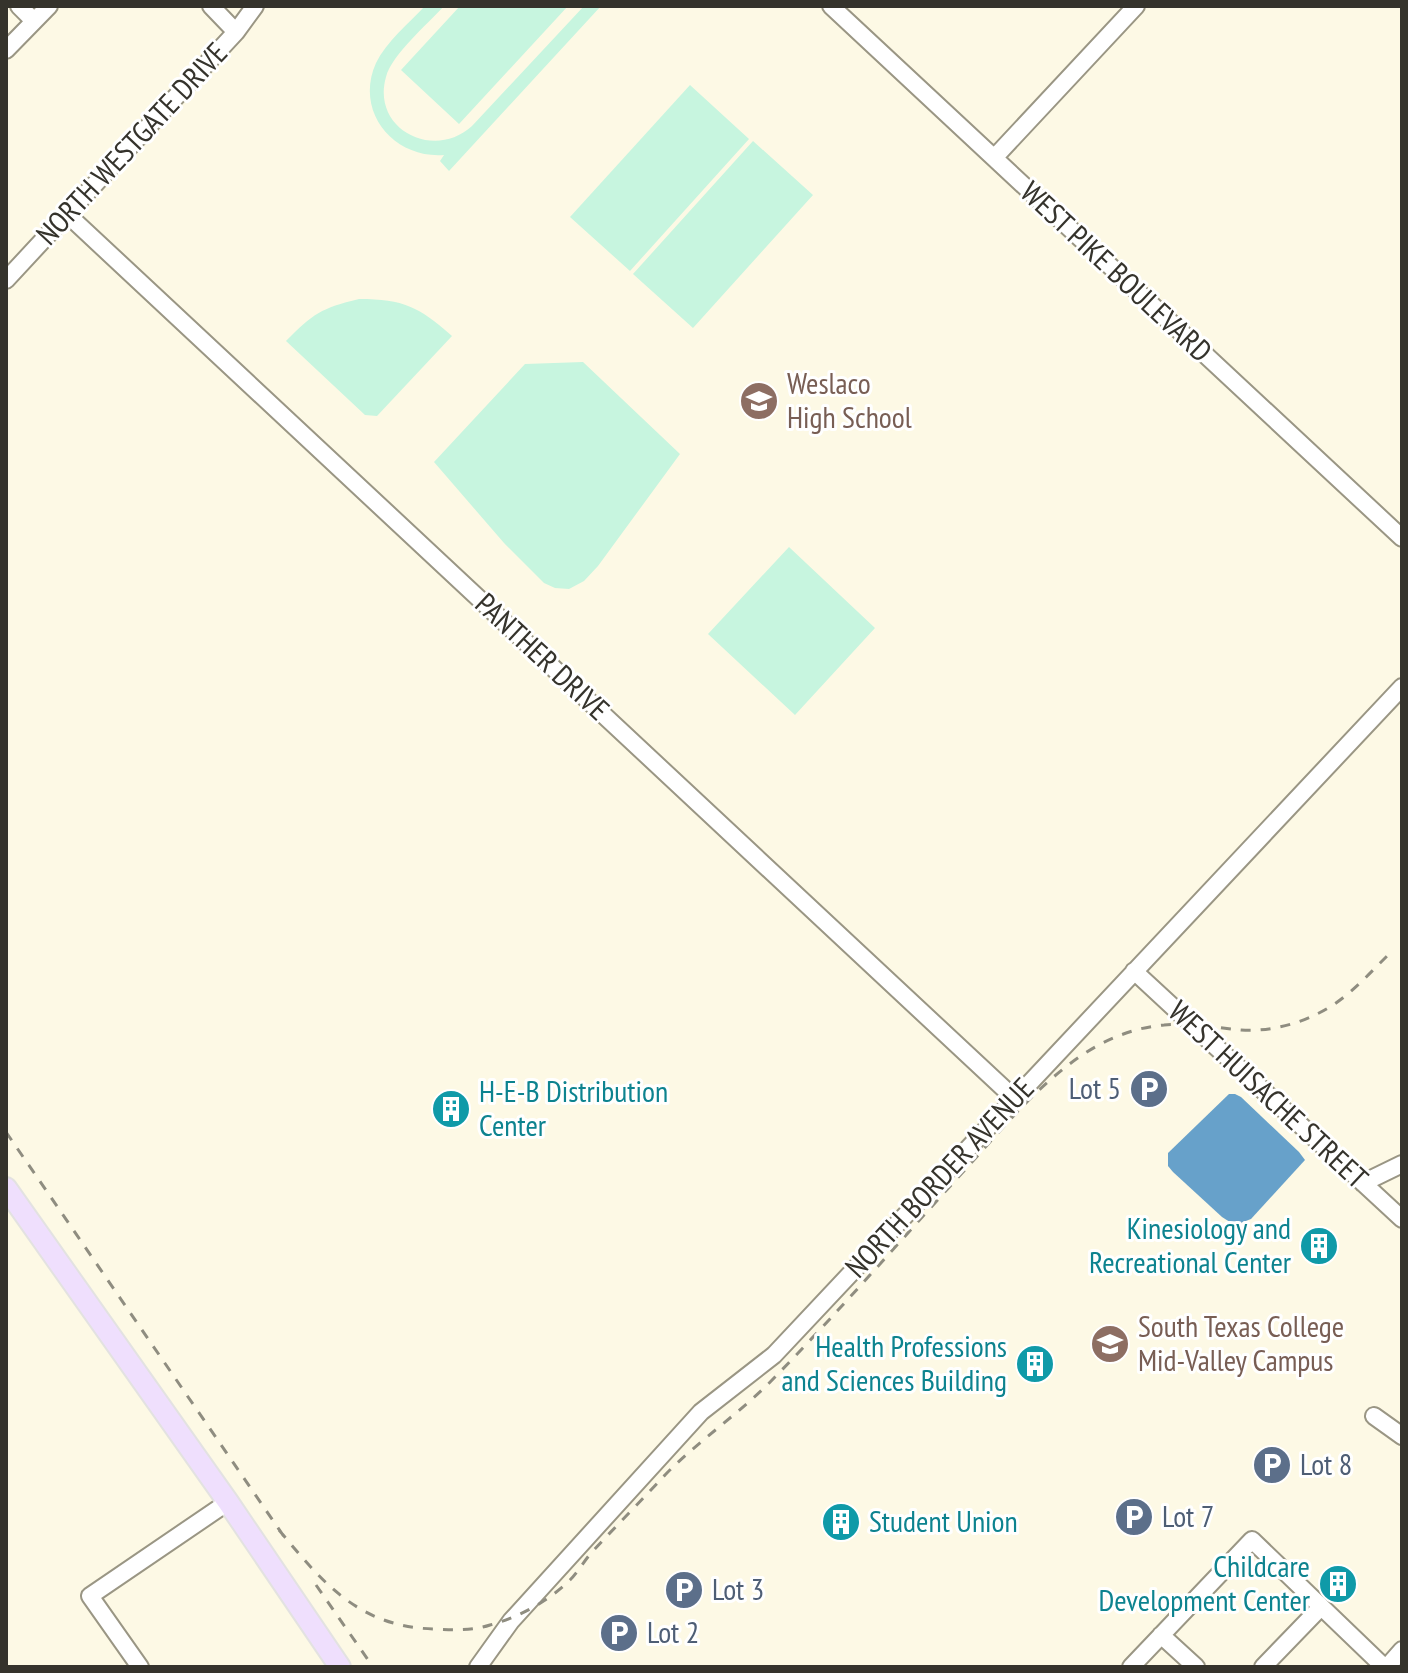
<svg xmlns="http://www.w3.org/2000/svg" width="1408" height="1673" font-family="'PT Sans Narrow',sans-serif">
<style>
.green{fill:#c7f5df}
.water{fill:#67a1ca}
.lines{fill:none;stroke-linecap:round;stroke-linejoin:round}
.minor-casing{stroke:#9a9684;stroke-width:20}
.major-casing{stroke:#e3e2e1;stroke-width:24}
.minor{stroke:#fff;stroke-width:16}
.major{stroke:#efdffd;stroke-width:20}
.rail{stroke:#8f8d80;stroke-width:3;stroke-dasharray:10 10;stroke-linecap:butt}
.labels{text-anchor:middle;stroke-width:6;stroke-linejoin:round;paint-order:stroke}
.street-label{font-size:30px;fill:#35332c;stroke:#fff}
.education-label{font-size:30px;fill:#785e54;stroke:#fff;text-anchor:start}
.service-label{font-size:30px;fill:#4e5e75;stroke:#fff;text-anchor:start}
.culture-label{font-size:30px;fill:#0d838f;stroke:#fff;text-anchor:end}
</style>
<rect width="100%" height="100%" fill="#fdf9e5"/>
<!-- green -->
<path class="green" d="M425,6H444C428,24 392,54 386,77C371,129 434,161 472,126L584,6H601L449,171L440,161L444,155C394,159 354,112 376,63C386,42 409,23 425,6Z
M460,6H568L459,124L401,70Z
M690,85L749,139L630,271L570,217Z
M753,141L813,195L693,328L633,274Z
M359,299C404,299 419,307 452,336L377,416L365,415L286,341C313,314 321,308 359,299Z
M583,362L680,454L598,566L584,581L569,589L555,588L544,583L504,543L434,462L525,364Z
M789,547L875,628L795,715L708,634Z"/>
<!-- water -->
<path class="water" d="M1229,1094H1235L1241,1097L1299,1152L1305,1160L1251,1219L1238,1224H1233L1222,1217L1173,1172L1168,1166V1153Z"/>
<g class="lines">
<!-- minor casing -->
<g class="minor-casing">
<path id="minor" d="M19,6L34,21
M211,6L236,32
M831,6L1402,538
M6,50L49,6
M994,158L1136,6
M68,215L1015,1099
M6,280L236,32L255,6
M1134,971L1402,1219
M1363,1183L1402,1164
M1374,1416L1402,1436
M1161,1635L1196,1667
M140,1667L90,1596L228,1502
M478,1667L511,1621L701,1412L774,1355L1402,687
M1131,1667L1252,1540L1384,1667
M1263,1667L1321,1607
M1387,1667L1402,1650"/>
</g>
<!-- major casing -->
<g class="major-casing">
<path id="major" d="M6,1188L228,1502L340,1667"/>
</g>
<!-- minor -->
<use href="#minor" class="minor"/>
<!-- major -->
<use href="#major" class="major"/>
<!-- rail -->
<path class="rail" d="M6,1132L285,1538
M279,1530C323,1583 359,1627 434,1629C454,1630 472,1631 490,1625C519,1617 549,1601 570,1580C578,1572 584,1561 592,1552C616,1526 641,1501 665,1475C700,1439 742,1412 776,1376C840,1310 901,1240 963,1172C996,1136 1028,1096 1067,1066C1095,1044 1128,1028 1164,1025C1189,1022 1216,1028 1241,1030C1266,1032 1295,1025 1317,1014C1345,1001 1366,977 1387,956
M316,1585L373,1667"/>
</g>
<!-- icons -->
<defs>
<g id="school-disc" transform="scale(2)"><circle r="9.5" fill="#8d6e63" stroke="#fff"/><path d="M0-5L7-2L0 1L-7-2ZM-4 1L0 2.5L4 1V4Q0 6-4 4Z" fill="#fff"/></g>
<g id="parking-disc" transform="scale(2)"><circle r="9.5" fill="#5c6f8a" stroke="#fff"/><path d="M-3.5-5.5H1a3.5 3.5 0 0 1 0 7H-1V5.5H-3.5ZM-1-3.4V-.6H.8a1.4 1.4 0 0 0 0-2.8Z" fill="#fff"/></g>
<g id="building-disc" transform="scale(2)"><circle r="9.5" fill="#0f9aa8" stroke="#fff"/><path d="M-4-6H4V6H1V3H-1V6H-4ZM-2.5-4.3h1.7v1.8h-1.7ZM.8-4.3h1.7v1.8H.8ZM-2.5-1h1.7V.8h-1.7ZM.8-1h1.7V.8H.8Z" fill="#fff"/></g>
<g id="university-disc" transform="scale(2)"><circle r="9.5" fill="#8d6e63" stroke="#fff"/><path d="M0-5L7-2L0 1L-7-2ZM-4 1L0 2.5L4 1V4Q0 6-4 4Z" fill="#fff"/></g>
</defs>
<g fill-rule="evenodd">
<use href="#school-disc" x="759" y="401"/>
<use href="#parking-disc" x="1149" y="1089"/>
<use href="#building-disc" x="451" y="1109"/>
<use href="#building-disc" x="1319" y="1246"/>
<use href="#university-disc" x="1110" y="1344"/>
<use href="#building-disc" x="1035" y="1364"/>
<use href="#parking-disc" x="1272" y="1465"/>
<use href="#parking-disc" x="1134" y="1517"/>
<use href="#building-disc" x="841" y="1522"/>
<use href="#building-disc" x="1338" y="1584"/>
<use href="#parking-disc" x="684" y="1590"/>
<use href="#parking-disc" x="619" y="1633"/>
</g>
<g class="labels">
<!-- street labels -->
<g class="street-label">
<text transform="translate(132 144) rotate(-47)" y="10">NORTH WESTGATE DRIVE</text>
<text transform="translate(1116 272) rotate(43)" y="10">WEST PIKE BOULEVARD</text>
<text transform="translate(542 657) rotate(43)" y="10">PANTHER DRIVE</text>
<text transform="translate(1268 1095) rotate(43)" y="10">WEST HUISACHE STREET</text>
<text transform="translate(940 1178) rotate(-47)" y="10">NORTH BORDER AVENUE</text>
</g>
<!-- education labels -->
<g class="education-label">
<text x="787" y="394">Weslaco<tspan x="787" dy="34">High School</tspan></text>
<text x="1138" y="1337">South Texas College<tspan x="1138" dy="34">Mid-Valley Campus</tspan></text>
</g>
<!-- service labels -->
<g class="service-label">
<text x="1121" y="1099" text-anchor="end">Lot 5</text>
<text x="1300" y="1475">Lot 8</text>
<text x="1162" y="1527">Lot 7</text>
<text x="712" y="1600">Lot 3</text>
<text x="647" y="1643">Lot 2</text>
</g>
<!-- culture labels -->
<g class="culture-label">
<text x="479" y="1102" text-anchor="start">H-E-B Distribution<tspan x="479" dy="34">Center</tspan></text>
<text x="1291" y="1239">Kinesiology and<tspan x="1291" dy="34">Recreational Center</tspan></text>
<text x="1007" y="1357">Health Professions<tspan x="1007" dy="34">and Sciences Building</tspan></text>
<text x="869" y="1532" text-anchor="start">Student Union</text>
<text x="1310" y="1577">Childcare<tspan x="1310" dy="34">Development Center</tspan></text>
</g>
</g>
<!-- border -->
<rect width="1408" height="1673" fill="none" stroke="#35332c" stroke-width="16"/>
</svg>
